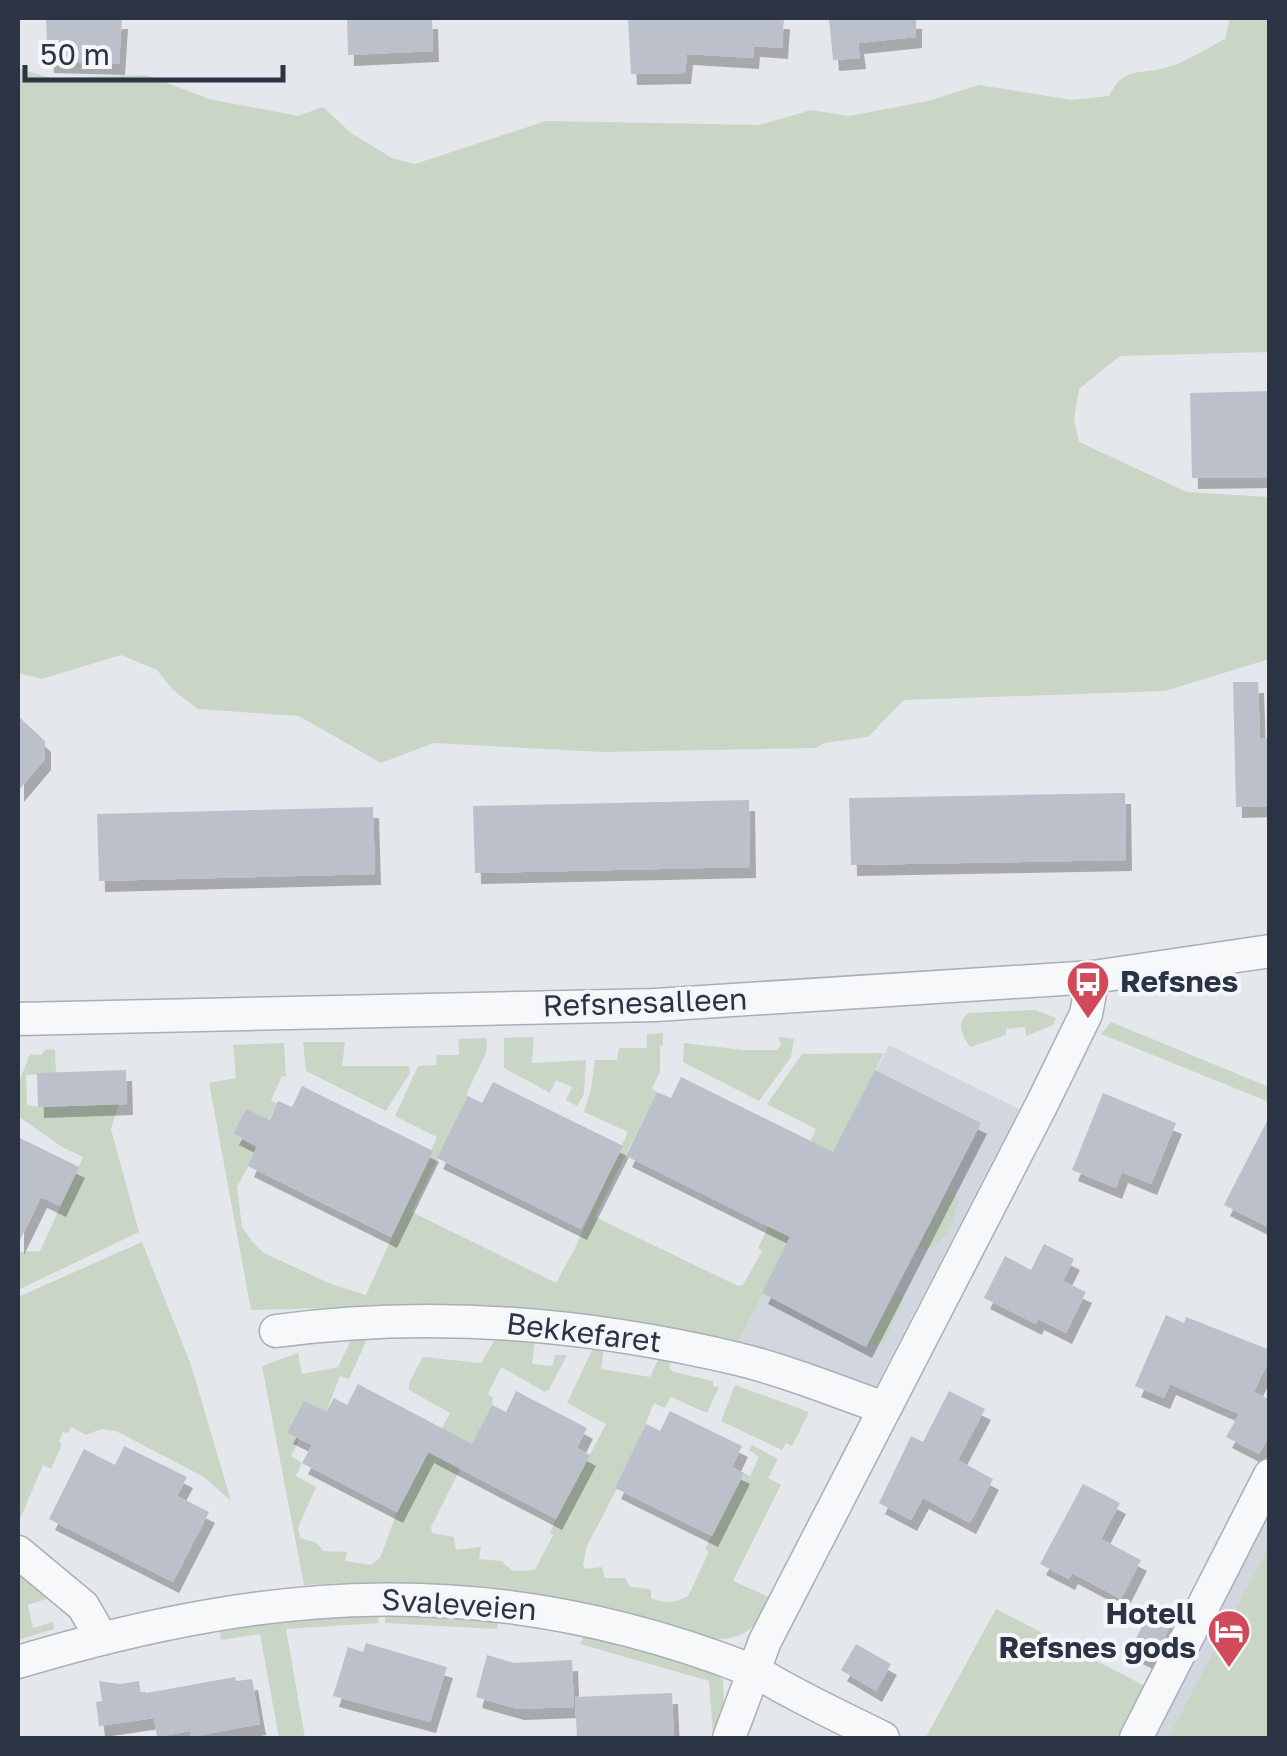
<svg xmlns="http://www.w3.org/2000/svg" width="1287" height="1756" font-family="'Golos Text',sans-serif">
<style>
.built{fill:#d2d6de}
.green{fill:#c9d6c5}
.building{fill:#bbc0ca;filter:url(#shadow)}
.lines{fill:none;stroke-linecap:round;stroke-linejoin:round}
.minor-casing{stroke:#a9aeb7;stroke-width:35}
.minor{stroke:#f7f8fa;stroke-width:32}
.labels{text-anchor:middle;stroke-width:8;stroke-linejoin:round;paint-order:stroke}
.poi-label{font-size:30px;font-weight:bold;fill:#2b3445;stroke:#f4f6f9;text-anchor:start}
.street-label{font-size:30px;fill:#2b3445;stroke:#f4f6f9}
</style>
<defs>
<filter id="shadow"><feDropShadow dx="6" dy="11" stdDeviation="0" flood-color="#0004"/></filter>
</defs>
<rect width="100%" height="100%" fill="#e4e7ec"/>
<!-- built -->
<path class="built" d="M889,1045L1019,1109L872,1394L736,1347Z
M1269,1508V1738H1152Z"/>
<!-- green -->
<path class="green" d="M1230,18H1269V352L1120,356L1079,389L1074,419L1079,442L1187,492L1269,497V659L1165,691L904,700L868,737L824,743L816,748L602,752L434,743L381,763L299,716L198,709L173,690L157,670L121,655L42,679L18,673V68L50,78L146,75L209,99L298,116L323,107L351,133L392,158L415,164L546,121L759,125L811,110L849,116L928,101L979,85L1072,100L1109,96C1125,64 1141,76 1168,67C1187,62 1207,48 1225,39Z
M1035,1010L1056,1018L1053,1025L1026,1036L1025,1027L1006,1029V1035L970,1047C962,1035 955,1023 969,1013Z
M1111,1022L1269,1087V1102L1101,1034Z
M663,1033V1045L660,1046V1071L652,1089L657,1092L595,1217L738,1286L743,1285L762,1251L758,1248L816,1129L767,1104L802,1054L884,1053L736,1347L390,1306L251,1310L209,1083L236,1078L233,1045L284,1043L286,1077L282,1076L271,1100L277,1104L269,1120L246,1109L233,1134L257,1149L237,1187L242,1227L252,1241L264,1253L331,1284L366,1295L437,1137L395,1116L418,1066L436,1065L437,1055H459L458,1039L487,1038L486,1053L466,1095L468,1096L412,1212L556,1283L574,1250L628,1132L584,1112L591,1089L595,1060H617L619,1048H647V1034Z
M534,1037L532,1063L586,1060L584,1094L577,1106L566,1100L572,1087L556,1080L550,1093L504,1068V1038Z
M778,1037L794,1039L791,1057L759,1101L683,1062L684,1043L743,1050H777L781,1045Z
M303,1042H345L342,1066H409L410,1073L386,1111L306,1071Z
M46,1049L55,1050L56,1073L26,1075L27,1105L39,1107L119,1104L111,1129L139,1232L18,1290V1252L40,1251L83,1157L62,1147L18,1116V1085L30,1054L41,1055Z
M949,1190L958,1198C955,1219 945,1255 918,1248Z
M142,1242L191,1365L231,1501L204,1477L116,1431L101,1429L86,1435L71,1427L68,1433L63,1432L59,1442L62,1444L51,1469L43,1465L18,1524V1297Z
M895,1292L903,1296L902,1303L884,1343L876,1346L868,1344Z
M369,1335L349,1379L340,1376L326,1412L299,1439L291,1456L302,1463L296,1476L316,1487L298,1528L300,1538L317,1543L323,1551L347,1552L345,1561L371,1565L380,1558L397,1512L450,1413L409,1390V1383L423,1357L481,1363L497,1336L535,1339L532,1364L552,1366L555,1355H567L549,1390L545,1392L501,1367L488,1394L493,1398L492,1405L431,1527L432,1533L454,1537L456,1550L481,1547L479,1559L501,1561L513,1571L535,1570L553,1535L550,1533L556,1519L606,1424L567,1403L594,1346L604,1347L601,1369L650,1377L660,1356L671,1361L669,1368L674,1372L713,1381V1386L719,1387L707,1413L671,1397L665,1408L654,1403L625,1473L586,1548L583,1566L586,1569L602,1567L605,1578H625L630,1587L651,1589V1598C664,1604 675,1603 688,1596L709,1552L705,1549L744,1473L750,1476L759,1457L749,1450L752,1445L778,1459L768,1478L781,1485L733,1581L771,1598C756,1622 752,1637 721,1639C678,1641 616,1612 572,1602C483,1582 395,1581 304,1585L262,1366L298,1353L302,1374L338,1367L353,1336Z
M735,1385L809,1412L792,1446L786,1443L782,1450L721,1421Z
M1269,1546V1738H1168Z
M25,1567L55,1596L28,1605L33,1628L53,1622L54,1629L18,1640V1580Z
M996,1609L1145,1686L1118,1738L926,1737Z
M385,1612L498,1617L497,1629L385,1623Z
M378,1614L379,1623L286,1629L305,1738H279L260,1634L221,1640L219,1628Z
M585,1634L710,1669L723,1680L724,1705L713,1735L709,1681L580,1644Z"/>
<!-- building -->
<path class="building" d="M46,18H122L119,64L48,62Z
M347,18H432L433,51L348,55Z
M628,18H784L782,48L754,46L753,58L687,54L685,73L631,74Z
M829,18H916V37L858,43L860,58L833,60Z
M1270,391V477L1192,478L1190,393Z
M1233,682H1258L1260,739L1270,738V806L1236,807Z
M18,716L45,741V759L18,791Z
M1125,793L1126,860L851,865L849,798Z
M749,800L750,867L475,873L473,806Z
M373,807L375,874L99,881L97,814Z
M126,1070L127,1104L38,1107L37,1073Z
M875,1070L981,1123L866,1347L762,1293L790,1237L626,1156L657,1092L671,1098L681,1077L833,1152Z
M493,1082L623,1146L581,1229L437,1158L468,1096L482,1103Z
M302,1086L433,1151L391,1237L248,1166L257,1146L233,1134L246,1109L270,1120L278,1101L292,1107Z
M1103,1093L1176,1123L1151,1184L1122,1172L1116,1188L1072,1170Z
M1270,1115V1228L1224,1205Z
M18,1137L79,1167L60,1206L41,1197L18,1244Z
M1044,1244L1074,1259L1063,1281L1086,1292L1066,1333L1038,1319L1036,1324L984,1298L1005,1256L1031,1270Z
M1166,1315L1184,1323L1186,1317L1270,1350V1358L1254,1392L1270,1400V1434L1259,1454L1226,1437L1239,1414L1170,1384L1164,1398L1135,1386Z
M358,1384L472,1444L492,1405L506,1412L516,1391L587,1428L577,1448L590,1455L556,1519L428,1452L397,1512L302,1463L312,1445L287,1433L304,1401L326,1412L334,1398L347,1405Z
M949,1391L985,1409L958,1460L993,1479L970,1523L923,1498L911,1520L879,1503L911,1436L923,1442Z
M670,1411L742,1446L732,1467L744,1473L712,1536L615,1488L646,1424L660,1431Z
M124,1446L187,1477L177,1496L209,1512L173,1582L49,1519L84,1449L115,1465Z
M1083,1484L1120,1503L1101,1539L1141,1560L1121,1599L1072,1573L1069,1579L1040,1564Z
M1151,1609L1173,1621L1153,1661L1130,1650Z
M366,1643L447,1667L430,1722L333,1696L348,1647L363,1652Z
M856,1644L891,1664L876,1691L841,1670Z
M487,1655L514,1663L572,1660L574,1707L518,1709L476,1697Z
M235,1677L236,1681L252,1679L260,1724L191,1737L190,1731L157,1737L154,1718L99,1726L96,1702L102,1701L99,1681L120,1684L139,1681L141,1694Z
M672,1693L674,1738H577L575,1697Z"/>
<g class="lines">
<!-- minor casing -->
<g class="minor-casing">
<path id="minor" d="M18,1019L655,1005L1093,977L1270,951
M276,1331C431,1310 586,1323 738,1359C787,1371 836,1391 884,1408
M18,1552L83,1606L102,1639
M18,1662C274,1585 494,1570 748,1669C762,1674 774,1683 788,1690C819,1707 851,1722 883,1738
M729,1738L765,1641L1042,1104L1086,1014L1093,977
M1136,1738L1270,1475"/>
</g>
<!-- minor -->
<use href="#minor" class="minor"/>
</g>
<!-- icons -->
<defs>
<g id="bus-pin" transform="scale(2.25)"><path d="M0 17L-7.5 6A9.5 9.5 0 1 1 7.5 6Z" fill="#d1495b" stroke="#f4f6f9"/><path d="M-5-6H5V4H4V6H2V4H-2V6H-4V4H-5ZM-3.5-4V0h7V-4ZM-3.5 1.2v1.5H-2V1.2ZM2 1.2v1.5H3.5V1.2Z" fill="#fff"/></g>
<g id="hotel-pin" transform="scale(2.25)"><path d="M0 17L-7.5 6A9.5 9.5 0 1 1 7.5 6Z" fill="#d1495b" stroke="#f4f6f9"/><path d="M-6-4.5h1.5V1H6V5H4.5V3h-9V5H-6ZM-4 0a1.8 1.8 0 1 1 3.6 0ZM.5 0V-2.5h3Q6-2.5 6 0Z" fill="#fff"/></g>
</defs>
<g fill-rule="evenodd">
<use href="#bus-pin" x="1088" y="982"/>
<use href="#hotel-pin" x="1229" y="1631"/>
</g>
<g class="labels">
<!-- poi labels -->
<g class="poi-label">
<text x="1120" y="992">Refsnes</text>
<text x="1196" y="1624" text-anchor="end">Hotell<tspan x="1196" dy="34">Refsnes gods</tspan></text>
</g>
<!-- street labels -->
<g class="street-label">
<text transform="translate(645 1003) rotate(-2)" y="10">Refsnesalleen</text>
<text transform="translate(584 1333) rotate(7)" y="10">Bekkefaret</text>
<text transform="translate(459 1605) rotate(4)" y="10">Svaleveien</text>
</g>
</g>
<!-- border -->
<rect width="1287" height="1756" fill="none" stroke="#2b3445" stroke-width="40"/>
<!-- scale -->
<path d="M25 65v15h258v-15" fill="none" stroke="#2b3445" stroke-width="5"/>
<text x="40" y="65" font-size="30" fill="#2b3445" stroke="#f4f6f9" stroke-width="8" paint-order="stroke">50 m</text>
</svg>
